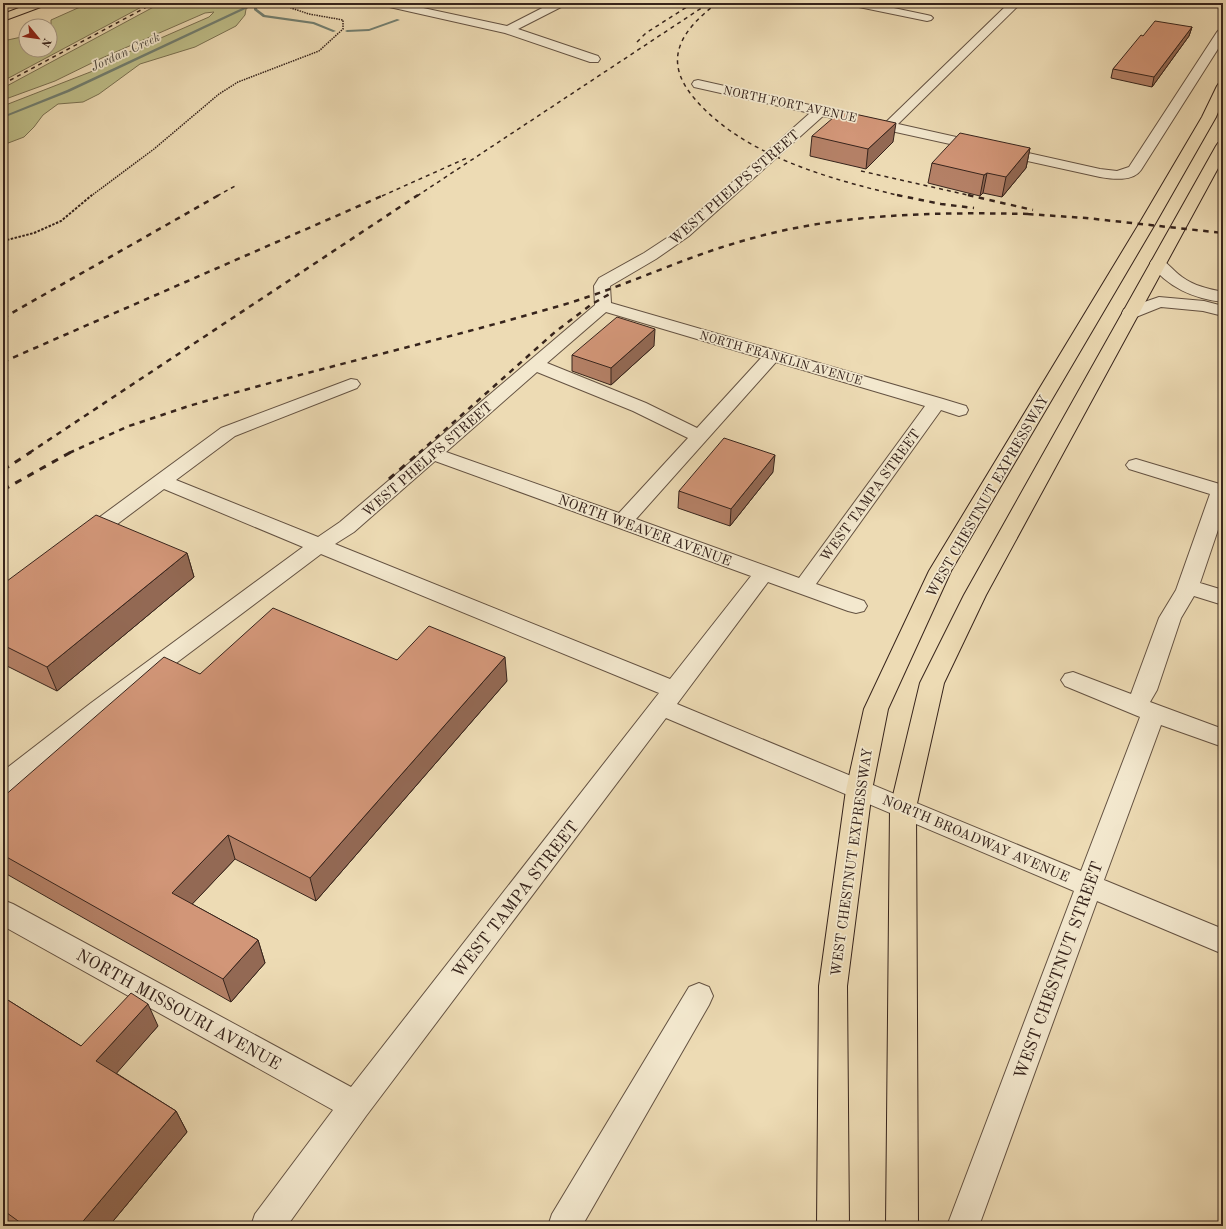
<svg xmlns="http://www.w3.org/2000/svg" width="1226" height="1229" font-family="'Old Standard TT',serif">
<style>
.green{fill:#bebe89;stroke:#7a7152}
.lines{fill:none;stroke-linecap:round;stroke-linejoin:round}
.stream{fill:#727f71;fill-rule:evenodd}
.minor-casing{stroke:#645242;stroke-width:2}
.major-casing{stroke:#37241c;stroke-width:2}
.path-far1{stroke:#37241c;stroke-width:1.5;stroke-dasharray:1.5 1;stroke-linecap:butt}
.path{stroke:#37241c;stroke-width:2;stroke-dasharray:2.5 1.5;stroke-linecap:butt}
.minor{fill:#f3e8ce;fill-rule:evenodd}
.major{fill:#eddbb4;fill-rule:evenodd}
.rail-far2{stroke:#37241c;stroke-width:1.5;stroke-dasharray:4 4;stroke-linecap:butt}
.rail-far1{stroke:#37241c;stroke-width:2.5;stroke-dasharray:5.5 5.5;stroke-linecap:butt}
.rail{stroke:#37241c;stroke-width:3;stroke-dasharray:7 7;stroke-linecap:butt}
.wall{fill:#b58167;stroke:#37241c}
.shaded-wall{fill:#936954;stroke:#37241c}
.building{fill:#d29678;stroke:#37241c}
.labels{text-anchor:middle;stroke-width:3.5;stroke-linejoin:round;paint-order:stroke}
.far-street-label{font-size:12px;fill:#37241c;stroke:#f3e8ce}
.far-water-label{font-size:13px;font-style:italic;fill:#504a40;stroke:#f3e8ce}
.street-label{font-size:14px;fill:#37241c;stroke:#f3e8ce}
.near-street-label{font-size:17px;fill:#37241c;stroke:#f3e8ce}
</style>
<rect width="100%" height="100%" fill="#eddbb4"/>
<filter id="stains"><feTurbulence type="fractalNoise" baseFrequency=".005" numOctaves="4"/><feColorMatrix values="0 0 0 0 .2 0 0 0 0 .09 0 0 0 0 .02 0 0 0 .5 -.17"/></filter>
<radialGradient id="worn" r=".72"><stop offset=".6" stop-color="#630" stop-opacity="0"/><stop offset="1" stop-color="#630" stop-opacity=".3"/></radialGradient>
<!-- green -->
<path class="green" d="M89,3H149L3,81V41L26,36V50H50L49,26L51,24V20Z
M161,3H254L246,9L245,15L236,26L195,47L140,64L99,94L83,102L58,104L43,115L34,127L24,137L3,145V106L98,69L131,51L209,17L214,12L205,13L102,58L55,81L3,100V88Z"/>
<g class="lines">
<!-- stream -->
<path class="stream" d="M253,3H258L257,9L265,15L314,22L336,31L333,32L313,24L263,17L254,10V5L69,92L3,118V116L67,90Z
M397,19L400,20L369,31L347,32L345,31L347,30L369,29Z"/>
<!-- minor casing -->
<g class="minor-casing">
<path id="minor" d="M379,3H400L507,26L552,3H567L565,5L518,29L598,56L600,59L598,62H590L505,33L385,6Z
M848,3H870L927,15L931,16L933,18L931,20L927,21L854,6Z
M1009,3H1021L898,124L1100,169L1117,171L1129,167L1217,32L1219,30L1223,28V41L1141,170C1133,182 1112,179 1100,177L823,116L689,236L656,259L610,286L611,303L943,399L966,406L968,410L966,414L959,416L941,410L816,584L864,601L867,606L864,611L856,613L848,611L768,582L677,704L1081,871L1140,717L1065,686L1061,680L1065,674L1073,672L1131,694L1159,618L1176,590L1210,494L1129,469L1126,465L1129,461L1136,459L1223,485V515L1200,583L1223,590V605L1194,596L1181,618L1157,690L1150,702L1223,729V747L1161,725L1104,880L1223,929V954L1097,901L979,1226H947L1074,891L666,718L366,1116L287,1226H251L255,1214L333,1110L3,926V900L13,904L351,1087L659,693L321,554L107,715L12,792L3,795V771L91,703L303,547L164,489L92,543L85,545L78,543L75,538L78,533L221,428L351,379L357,380L360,384L357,388L235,436L176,480L318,537L340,522L595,305L594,286L599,278L644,253L679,230L810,113L694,87L692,84L694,81L698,80L886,122ZM606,312L761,358L697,428L646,403L547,363ZM776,362L925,406L799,578L636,519ZM537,372L633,411L688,438L619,513L446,452ZM435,461L751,576L670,679L335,544L354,532Z
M1158,258C1167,261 1174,272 1182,277C1194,286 1209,289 1223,292V302C1195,299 1166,287 1150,263L1152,260Z
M1159,297L1204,301L1223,306V316L1203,311L1161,307L1136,317L1130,318L1124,317L1122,313L1124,309Z
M699,983L709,987L713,996L709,1005L582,1226H548L552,1214L689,987Z"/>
</g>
<!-- major casing -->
<g class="major-casing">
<path id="major" d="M32,3H48L46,5L3,21V14Z
M1223,82V100L1216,117L1155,224L951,571L888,709L872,790L847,986L849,1226H817L819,986L846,790L864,709L929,571L1139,224L1202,117L1217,86L1219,83Z
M1223,142V159L986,595L944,683L916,808L918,1226H886L890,808L920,683L964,595L1216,146L1218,143Z"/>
</g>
<!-- path-far1 -->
<path class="path-far1" d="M91,196L154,149L219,94L238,82L319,51L343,29V20L309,14L291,8L289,3"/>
<!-- path -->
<path class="path" d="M3,241L34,233L61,221L92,195"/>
<!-- minor -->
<use href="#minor" class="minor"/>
<!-- major -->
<use href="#major" class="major"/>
<!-- rail-far2 -->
<path class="rail-far2" d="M717,3C682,30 661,59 694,98C743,156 830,179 901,196
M637,42L646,33L693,3
M3,84L154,3
M861,171L972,196
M217,196L235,186
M382,196L469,157
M417,196L709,3"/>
<!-- rail-far1 -->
<path class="rail-far1" d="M897,195L941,204L974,208
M968,195L1033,210
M1028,214L1086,218L1223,233
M3,318L219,195
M3,362L384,195
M29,453L418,195
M69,453L129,426L189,406C309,370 432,343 552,308C618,290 680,258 746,240C838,213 936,212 1032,214
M419,453L555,332L592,304L613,292"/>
<!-- rail -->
<path class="rail" d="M3,470L31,452
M389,479L420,452
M3,490L71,452"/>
</g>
<!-- wall -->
<path class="wall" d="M1192,27L1189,36L1152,87L1111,78L1113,69L1143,36Z
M812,136L893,142L866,169L810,156Z
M1030,148L1026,168L1002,197L983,193L980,196L928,183L932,163Z
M654,346L611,385L572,371V355Z
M773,472L730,526L678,508L679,491Z
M187,553L194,577L57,691L3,664V584Z
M397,660L507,681L316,901L235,859L192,904L258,940L265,963L231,1002L3,872V797L200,674Z
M3,997L81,1046L158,1026L116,1073L176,1111L187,1132L109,1226H11L3,1220Z"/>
<!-- shaded-wall -->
<path class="shaded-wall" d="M1192,27L1189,36L1152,87L1154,77Z
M896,123L893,142L866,169L868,149Z
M1030,148L1026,168L1002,197L1006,177Z
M987,173L983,193L980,196L984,175Z
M655,329L654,346L611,385V368Z
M775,455L773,472L730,526L731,509Z
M187,553L194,577L57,691L47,667Z
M505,657L507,681L316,901L310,878Z
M228,835L235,859L181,916L172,893Z
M258,940L265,963L231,1002L223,979Z
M148,1004L158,1026L108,1083L96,1061Z
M176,1111L187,1132L109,1226H79Z
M41,1223L43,1226H38Z"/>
<!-- building -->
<path class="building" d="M1155,21L1192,27L1154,77L1113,69L1141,35L1143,36Z
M841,111L896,123L868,149L812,136Z
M960,133L1030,148L1006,177L987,173L984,175L932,163Z
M617,317L655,329L611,368L572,355Z
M724,438L775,455L731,509L679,491Z
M96,515L187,553L47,667L3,645V584Z
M273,608L397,660L429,626L505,657L310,878L228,835L172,893L258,940L223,979L3,855V797L164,657L200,674Z
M131,993L148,1004L96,1061L176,1111L79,1226H45L41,1223L38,1226H25L3,1210V997L81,1046Z"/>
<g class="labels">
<!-- far-street labels -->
<g class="far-street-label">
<text transform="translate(790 104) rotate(12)" y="4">NORTH FORT AVENUE</text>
<text transform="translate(781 358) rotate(16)" y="4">NORTH FRANKLIN AVENUE</text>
</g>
<!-- far-water labels -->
<g class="far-water-label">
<text transform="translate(125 51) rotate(-25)" y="5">Jordan Creek</text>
</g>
<!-- street labels -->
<g class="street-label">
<text transform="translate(734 187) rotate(-41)" y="5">WEST PHELPS STREET</text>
<text transform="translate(427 459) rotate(-41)" y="5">WEST PHELPS STREET</text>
<text transform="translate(870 495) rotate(-54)" y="5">WEST TAMPA STREET</text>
<text transform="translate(987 496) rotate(-60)" y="5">WEST CHESTNUT EXPRESSWAY</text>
<text transform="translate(645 530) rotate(20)" y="5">NORTH WEAVER AVENUE</text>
<text transform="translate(976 838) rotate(23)" y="5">NORTH BROADWAY AVENUE</text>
<text transform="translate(851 862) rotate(-82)" y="5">WEST CHESTNUT EXPRESSWAY</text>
</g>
<!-- near-street labels -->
<g class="near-street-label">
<text transform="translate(515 899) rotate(-52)" y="6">WEST TAMPA STREET</text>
<text transform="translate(1058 970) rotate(-70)" y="6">WEST CHESTNUT STREET</text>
<text transform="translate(179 1009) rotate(29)" y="6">NORTH MISSOURI AVENUE</text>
</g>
</g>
<!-- margin -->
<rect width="1226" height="1229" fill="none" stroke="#eddbb4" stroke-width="16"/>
<rect x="4" y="4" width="1218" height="1221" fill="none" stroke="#37241c" stroke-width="2"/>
<rect x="8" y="8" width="1210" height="1213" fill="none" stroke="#37241c"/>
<!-- north arrow -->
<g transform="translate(38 38) rotate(119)"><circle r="19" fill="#f3e8ce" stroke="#a89a87"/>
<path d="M0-3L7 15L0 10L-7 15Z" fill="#8f2418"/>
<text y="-6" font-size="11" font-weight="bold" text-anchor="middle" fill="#37241c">N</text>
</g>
<rect width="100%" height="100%" filter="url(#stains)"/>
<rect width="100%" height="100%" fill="url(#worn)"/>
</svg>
